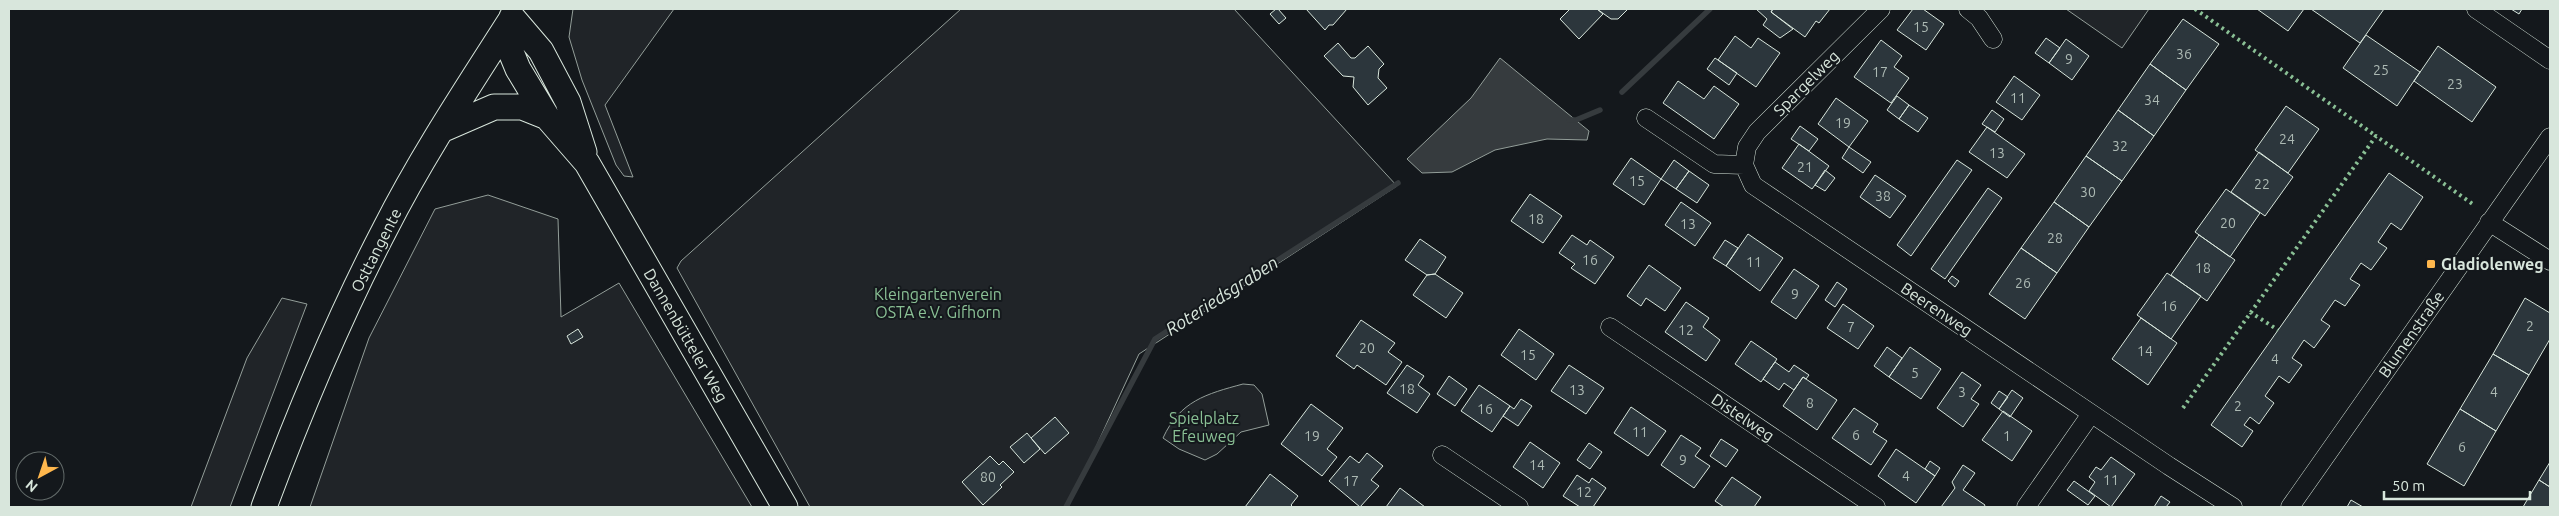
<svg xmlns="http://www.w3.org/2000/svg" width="2559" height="516" font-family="Ubuntu,sans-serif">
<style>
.green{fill:#202428;stroke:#939e99}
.water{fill:#363b3e;stroke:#939e99}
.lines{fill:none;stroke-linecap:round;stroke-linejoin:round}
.stream{stroke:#363b3e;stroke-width:5.5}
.building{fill:#2c363c;stroke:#d8e6dc}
.street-casing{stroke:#d8e6dc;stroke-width:19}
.secondary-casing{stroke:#d8e6dc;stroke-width:27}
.street{stroke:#14181c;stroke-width:18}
.secondary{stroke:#14181c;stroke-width:25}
.hedge{stroke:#8ac095;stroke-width:4;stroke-dasharray:2.5 4;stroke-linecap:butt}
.poi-dot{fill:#ffb74d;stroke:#14181c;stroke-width:2}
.labels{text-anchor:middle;stroke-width:4;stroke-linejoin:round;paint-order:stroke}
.number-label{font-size:14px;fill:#adbab4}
.street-label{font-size:16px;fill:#d8e6dc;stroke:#14181c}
.poi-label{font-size:16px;font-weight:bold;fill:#d8e6dc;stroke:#14181c;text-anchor:start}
.park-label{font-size:16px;fill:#8ac095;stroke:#14181c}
.water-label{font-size:18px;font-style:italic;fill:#d8e6dc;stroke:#14181c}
</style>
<rect width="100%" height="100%" fill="#14181c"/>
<!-- green -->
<path class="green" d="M573,9H674L605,105L633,177L624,176L616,165L582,80L569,37Z
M961,9H1234L1397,186L1139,354L1068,507H810L677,268L681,261Z
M2066,9H2149L2122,48Z
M488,195L558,219L561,317L619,283L752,507H310L369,338L435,209Z
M282,298L307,304L230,507H191L247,358Z
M1243,384L1254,385L1262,394L1269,425L1241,432L1217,454L1205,460L1179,449L1163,438C1180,401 1206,394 1243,384Z"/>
<!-- water -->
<path class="water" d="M1500,58L1589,131L1587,140L1547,139L1495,150L1452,172L1422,173L1407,159L1471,98Z"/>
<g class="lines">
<!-- stream -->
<path class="stream" d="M1622,92L1710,9
M1569,120H1576L1600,110
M1066,507L1155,339L1398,183"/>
</g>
<!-- building -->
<path class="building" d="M1276,9H1278L1286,18L1279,24L1270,14Z
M1306,9H1347L1333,25H1329L1325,30Z
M1570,9H1597L1603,14L1579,39L1560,19Z
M1597,9H1628L1618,19H1611Z
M1756,9H1773L1771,12L1793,29L1780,38L1763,25L1767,19Z
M1773,9H1830L1819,23L1816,21L1805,37L1771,12Z
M1913,9H1923L1944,24L1926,50L1897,30Z
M2257,9H2304L2288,31Z
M2311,9H2384L2360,43Z
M2511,9H2522L2519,14Z
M2183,19L2219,44L2186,90L2150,64Z
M2366,35L2420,72L2397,106L2343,68Z
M1735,36L1751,48L1758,38L1780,53L1756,87L1718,60Z
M2046,38L2060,48L2049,63L2035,53Z
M2066,39L2089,56L2072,80L2049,63Z
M1881,40L1902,56L1894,67L1909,78L1891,103L1854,77Z
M1338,43L1351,58H1355L1368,46L1384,64L1379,69L1378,78L1387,88L1368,105L1353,87L1354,77L1343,76L1324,56Z
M2438,46L2496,87L2472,122L2414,81Z
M1715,58L1737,73L1729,85L1707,69Z
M2150,64L2186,90L2154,136L2118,110Z
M2014,76L2040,95L2022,120L1996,102Z
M1678,81L1704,99L1714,86L1739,104L1714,139L1663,103Z
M1897,96L1909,105L1899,119L1887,110Z
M1836,98L1868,121L1849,147L1818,124Z
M1909,105L1928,118L1918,132L1899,119Z
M2286,106L2319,129L2288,173L2255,150Z
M1992,110L2004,119L1995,132L1982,124Z
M2118,110L2154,136L2122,181L2086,156Z
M1800,126L1818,139L1809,151L1791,139Z
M1987,127L2025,154L2007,178L1969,152Z
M1799,144L1829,166L1812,189L1782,168Z
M1849,147L1871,162L1863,173L1842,158Z
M2259,152L2293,177L2265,216L2231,192Z
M2086,156L2122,181L2089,227L2054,202Z
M1631,158L1661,179L1644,205L1613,184Z
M1674,160L1689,171L1676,189L1661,179Z
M1957,160L1972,170L1911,256L1897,245Z
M1825,170L1835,178L1825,191L1815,185Z
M1689,171L1709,185L1697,203L1676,189Z
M2389,173L2423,197L2401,230L2391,223L2378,242L2387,248L2371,270L2361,263L2350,279L2360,285L2345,306L2335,300L2321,320L2330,326L2314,348L2304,340L2292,358L2302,365L2289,383L2279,376L2265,396L2274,403L2259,424L2250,417L2244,425L2253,431L2242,447L2211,425Z
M1875,175L1906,196L1890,218L1860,197Z
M1988,188L2002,198L1945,279L1931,269Z
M2226,189L2260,213L2230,257L2195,232Z
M1530,194L1562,216L1543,243L1511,221Z
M1681,202L1711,223L1695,246L1665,225Z
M2054,202L2089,227L2057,273L2021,248Z
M1748,234L1783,258L1760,291L1726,266Z
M1572,235L1587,245L1590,240L1614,257L1595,284L1571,268L1575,264L1559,253Z
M2199,235L2235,260L2207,301L2171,275Z
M1420,239L1446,257L1435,274L1427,275L1405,260Z
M1725,240L1738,248L1726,266L1713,258Z
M2021,248L2057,273L2025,319L1989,294Z
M1649,265L1681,288L1665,311L1646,298L1641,306L1627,296Z
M1794,269L1819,286L1796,319L1771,302Z
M2167,273L2201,296L2171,339L2137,315Z
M1435,274L1463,293L1446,318L1413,295L1427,275Z
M1952,276L1959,281L1955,287L1948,281Z
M1837,282L1847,289L1835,307L1825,300Z
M2525,298L2550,313V339L2529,375L2493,354Z
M1686,302L1709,318L1703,327L1720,340L1706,361L1665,332Z
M1843,304L1874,326L1858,349L1827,328Z
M2141,318L2177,343L2148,385L2112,359Z
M1361,320L1395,343L1388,352L1402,362L1386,385L1357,365L1354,369L1336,356Z
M578,329L583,337L571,344L567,336Z
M1519,329L1554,354L1536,380L1501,355Z
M1751,341L1777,359L1761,382L1735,364Z
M1887,347L1902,358L1889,377L1874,366Z
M1910,347L1941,369L1921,399L1889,377Z
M2493,354L2529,375L2496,431L2460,409Z
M1775,362L1789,372L1794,365L1809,375L1806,379L1803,377L1794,390L1784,383L1779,390L1763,379Z
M1407,365L1424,376L1418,385L1430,394L1417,413L1387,393Z
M1569,365L1604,388L1586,414L1551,391Z
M1962,372L1981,385L1971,399L1979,404L1963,427L1937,408Z
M1449,376L1467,389L1455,406L1437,394Z
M1803,377L1837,400L1817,430L1783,406Z
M1479,385L1510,406L1492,432L1461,411Z
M2012,390L2023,398L2010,417L1999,409Z
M1999,391L2008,397L1999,409L1991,403Z
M1521,399L1532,406L1518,426L1503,416L1510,406L1514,409Z
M1311,404L1343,428L1327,449L1337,457L1322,476L1281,444Z
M1631,407L1666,431L1648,456L1614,433Z
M1854,408L1878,424L1873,432L1887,441L1871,465L1832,438Z
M2460,409L2496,431L2464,486L2427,464Z
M2003,411L2032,431L2012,461L1982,440Z
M1055,417L1069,433L1045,454L1031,438Z
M1027,433L1040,449L1024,463L1010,447Z
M1681,435L1701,448L1695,456L1710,466L1694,488L1661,465Z
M1721,439L1738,450L1726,467L1710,456Z
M1530,442L1560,463L1543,488L1513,467Z
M1589,443L1602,452L1590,469L1577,460Z
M1896,449L1935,476L1916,503L1878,476Z
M1367,453L1383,466L1371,480L1379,486L1360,507L1329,481L1350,456L1359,463Z
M990,456L999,465L1003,461L1014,472L1000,485L1002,487L983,505L962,482Z
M2111,457L2135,474L2111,507L2089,491L2095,482L2089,477L2096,467L2101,470Z
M1930,461L1940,468L1935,476L1925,469Z
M2550,462V487L2539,480Z
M1963,465L1975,473L1963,490L1985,505L1984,507H1941L1955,488L1952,482Z
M1270,474L1298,496L1291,505L1293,507H1245Z
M1577,475L1589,483L1592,478L1606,488L1593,507H1580L1563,496Z
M1732,477L1761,497L1754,507H1724L1715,501Z
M2539,480L2550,487V507H2523Z
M2074,481L2095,496L2088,505L2067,490Z
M1400,488L1425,507H1386Z
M2161,496L2170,502L2166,507H2154Z
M2351,500L2363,507H2347Z"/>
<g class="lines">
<!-- street casing -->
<g class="street-casing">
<path id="street" d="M1968,9L1979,18L1993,39
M2476,9L2550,60
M1646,118L1714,164L1744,165L1753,185L2169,466L2233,507
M1744,165L1747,147L1757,132L1881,9
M2489,222L2550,261
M1610,327L1876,507
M1442,455L1519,507
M2026,507L2091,414
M2290,507L2550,137"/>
</g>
<!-- secondary casing -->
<g class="secondary-casing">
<path id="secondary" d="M512,17L511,52L518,69L547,117L587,163L785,507
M512,17L541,51L568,102L584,152
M441,130L494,107H522L547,117
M264,507C299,413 338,319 385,229C422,156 468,87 512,18"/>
</g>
<!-- street -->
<use href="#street" class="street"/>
<!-- secondary -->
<use href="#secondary" class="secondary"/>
<!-- hedge -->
<path class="hedge" d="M2195,9L2376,136
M2250,312L2278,330
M2183,408L2376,136L2474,205"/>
</g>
<!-- markers -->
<rect class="poi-dot" x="2426" y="259" width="10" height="10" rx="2.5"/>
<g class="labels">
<!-- number labels -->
<g class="number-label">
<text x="1921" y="32">15</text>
<text x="2184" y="59">36</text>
<text x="2069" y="64">9</text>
<text x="2381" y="75">25</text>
<text x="1880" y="77">17</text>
<text x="2455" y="89">23</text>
<text x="2018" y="103">11</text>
<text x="2152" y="105">34</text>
<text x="1843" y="128">19</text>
<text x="2287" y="144">24</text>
<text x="2120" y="151">32</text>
<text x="1997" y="158">13</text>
<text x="1805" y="172">21</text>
<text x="1637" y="186">15</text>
<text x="2262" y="189">22</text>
<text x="2088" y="197">30</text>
<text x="1883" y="201">38</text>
<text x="1536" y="224">18</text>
<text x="2228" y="228">20</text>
<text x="1688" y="229">13</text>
<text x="2055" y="243">28</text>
<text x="1590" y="265">16</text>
<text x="1754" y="267">11</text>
<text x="2203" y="273">18</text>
<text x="2023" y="288">26</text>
<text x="1795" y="299">9</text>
<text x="2169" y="311">16</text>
<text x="2530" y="331">2</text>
<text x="1851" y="332">7</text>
<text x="1686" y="335">12</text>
<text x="1367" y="353">20</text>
<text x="2145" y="356">14</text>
<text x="1528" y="360">15</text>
<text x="2275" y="364">4</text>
<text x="1915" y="378">5</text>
<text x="1407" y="394">18</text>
<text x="1577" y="395">13</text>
<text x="1962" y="397">3</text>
<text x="2494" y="397">4</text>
<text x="1810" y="408">8</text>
<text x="2238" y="411">2</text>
<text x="1485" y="414">16</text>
<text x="1640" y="437">11</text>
<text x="1856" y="440">6</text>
<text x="1312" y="441">19</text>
<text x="2007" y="441">1</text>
<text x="2462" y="452">6</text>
<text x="1683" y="465">9</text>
<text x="1537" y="470">14</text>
<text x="1906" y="481">4</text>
<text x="988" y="482">80</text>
<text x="2111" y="485">11</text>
<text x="1351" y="486">17</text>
<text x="1584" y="497">12</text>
</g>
<!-- street labels -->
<g class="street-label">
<text transform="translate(1806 83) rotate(-45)" y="6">Spargelweg</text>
<text transform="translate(376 250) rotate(-63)" y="6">Osttangente</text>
<text transform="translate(1937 309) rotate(34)" y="6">Beerenweg</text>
<text transform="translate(2411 334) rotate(-55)" y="6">Blumenstraße</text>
<text transform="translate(686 335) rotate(60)" y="6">Dannenbütteler Weg</text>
<text transform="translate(1743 417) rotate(34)" y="6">Distelweg</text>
</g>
<!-- poi labels -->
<g class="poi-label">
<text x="2441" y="270">Gladiolenweg</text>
</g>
<!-- park labels -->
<g class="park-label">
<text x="938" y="300">Kleingartenverein<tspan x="938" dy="18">OSTA e.V. Gifhorn</tspan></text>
<text x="1204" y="424">Spielplatz<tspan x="1204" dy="18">Efeuweg</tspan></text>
</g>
<!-- water labels -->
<g class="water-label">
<text transform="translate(1222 296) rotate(-33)" y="6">Roteriedsgraben</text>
</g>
</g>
<!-- border -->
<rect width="2559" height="516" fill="none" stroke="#d8e6dc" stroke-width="20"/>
<!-- north arrow -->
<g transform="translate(40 476) rotate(220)"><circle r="24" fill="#14181c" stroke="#626a69"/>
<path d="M0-4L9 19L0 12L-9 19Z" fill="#ffb74d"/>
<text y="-8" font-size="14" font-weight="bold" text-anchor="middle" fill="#d8e6dc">N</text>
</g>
<!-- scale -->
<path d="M2384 491v8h146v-8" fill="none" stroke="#d8e6dc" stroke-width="2.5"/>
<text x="2392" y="491" font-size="15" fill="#d8e6dc" stroke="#14181c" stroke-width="4" paint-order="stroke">50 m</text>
</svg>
